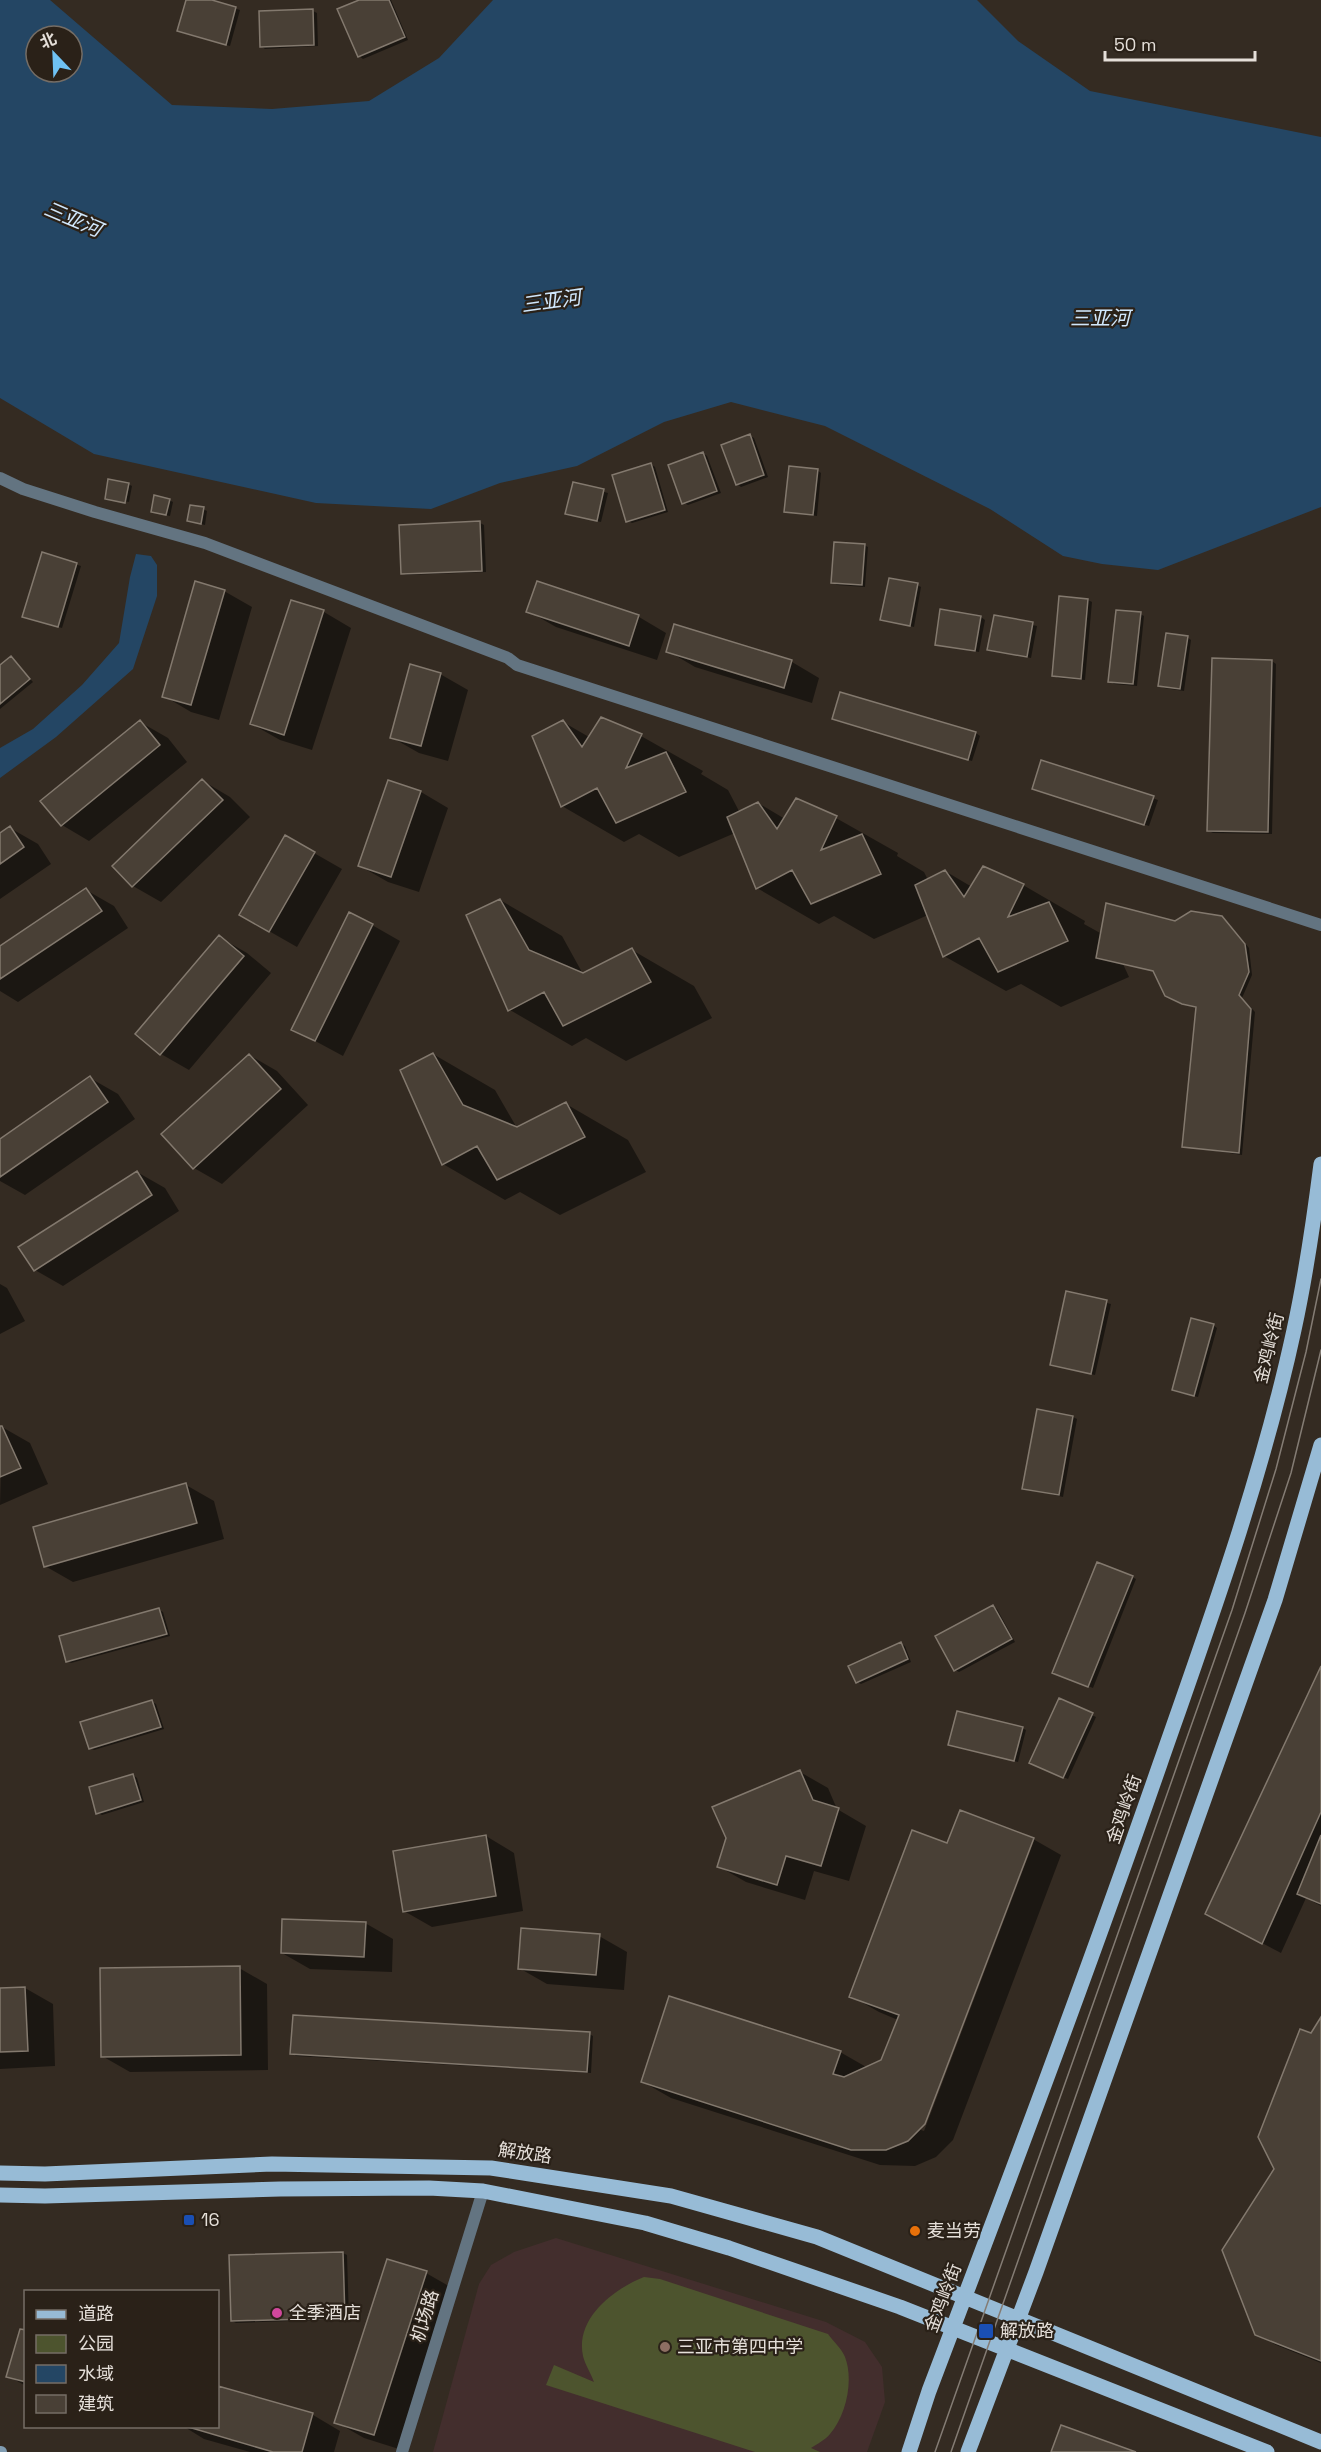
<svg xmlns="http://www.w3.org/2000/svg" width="1321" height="2452" font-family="'Space Grotesk','Noto Sans SC',sans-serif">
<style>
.education{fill:#432e2d}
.green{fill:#4d542e}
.water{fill:#244664;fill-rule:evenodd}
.shadow{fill:#0007;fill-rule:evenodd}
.building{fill:#494036;stroke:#83796e;stroke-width:1.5}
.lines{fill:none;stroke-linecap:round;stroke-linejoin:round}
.street{stroke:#637481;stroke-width:12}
.secondary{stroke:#809cb1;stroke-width:12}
.primary{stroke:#97bbd6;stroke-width:15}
.tram{stroke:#847c74;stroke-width:1.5}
.transit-dot{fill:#1a4fb4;stroke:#2a2118;stroke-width:2}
.food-dot{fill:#e8710a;stroke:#2a2118;stroke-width:2}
.hotel-dot{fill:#d1479c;stroke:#2a2118;stroke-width:2}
.education-dot{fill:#8d6e63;stroke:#2a2118;stroke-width:2}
.labels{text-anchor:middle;stroke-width:4.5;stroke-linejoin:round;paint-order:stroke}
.street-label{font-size:18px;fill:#e5dfd9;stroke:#2a2118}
.poi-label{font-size:18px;fill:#e5dfd9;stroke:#2a2118;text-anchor:start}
.water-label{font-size:20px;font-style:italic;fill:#d0e7fc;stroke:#2a2118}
</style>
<rect width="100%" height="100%" fill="#342b22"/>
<!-- education -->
<path class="education" d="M556,2238L826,2322L865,2342L882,2367L885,2402L867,2452H433L479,2284L491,2265L514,2252Z"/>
<!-- green -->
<path class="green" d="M644,2277L660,2279L828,2334C833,2341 842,2349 845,2357C854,2380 846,2416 830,2434C825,2440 817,2444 811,2448L820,2452H755L546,2385L554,2365L594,2382C591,2373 585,2365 583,2356C575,2318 614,2289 644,2277Z"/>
<!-- water -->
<path class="water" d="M0,0H50L172,105L272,109L369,101L439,58L493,0H977L1018,41L1090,91L1321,137V507L1158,570L1102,564L1063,556L990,509L825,426L731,402L664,422L577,466L500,483L431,509L316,503L94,454L0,398ZM36,36H72V72H36Z
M136,554L151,556L157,565V596L133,669L56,737L0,778V748L33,729L82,685L119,643L130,577Z"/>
<!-- shadow -->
<path class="shadow" d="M188,0H207L240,10L230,46L183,33Z
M363,0H391L408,40L363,59L359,56Z
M313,11L317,13L318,46L265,49L261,46Z
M750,436L754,438L768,477L741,487L737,484Z
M703,453L707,456L721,493L688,505L684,503Z
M651,464L655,467L668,512L632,523L628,521Z
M817,470L821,473L817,516L786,511Z
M128,484L132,486L129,502L109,498Z
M574,484L608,493L601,522L571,515Z
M169,500L173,502L170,516L152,512Z
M203,509L207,511L205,525L189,521Z
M480,523L484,525L486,572L406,575L402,573Z
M864,545L868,547L865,587L837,585L833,583Z
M43,554L81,566L62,628L28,618Z
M538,583L639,617L666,633L657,660L556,627L528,611Z
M917,585L921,587L914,627L882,620Z
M224,591L252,607L219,720L191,712L164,696Z
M1088,600L1092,602L1085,680L1058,678L1054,675Z
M292,602L324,612L351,628L312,750L280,740L252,724Z
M1140,614L1144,616L1137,686L1114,684L1110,681Z
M981,617L985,620L979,652L936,644Z
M995,617L1037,626L1031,658L989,649Z
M675,626L792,662L819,678L812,703L695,667L668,651Z
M1187,637L1191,640L1184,691L1164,688L1160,686Z
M11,658L33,682L0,709V667Z
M1272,661L1276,664L1272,834L1213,833L1209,831Z
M440,674L468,690L448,761L419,753L391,737Z
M841,694L976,733L980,736L972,761L838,721L834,718Z
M140,722L168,738L187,762L89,841L62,825Z
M563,722L589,737L641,736L703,771L701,774L728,790L740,813L758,803L785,819L836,818L898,853L897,856L924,872L928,880L945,871L972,887L1023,885L1085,921L1084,924L1102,934L1221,917L1226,920L1249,948L1252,975L1242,998L1255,1012L1242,1155L1184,1146L1197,1008L1171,998L1155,971L1123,964L1129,977L1061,1007L1021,984L1006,991L944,956L928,915L874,939L834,916L819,924L757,888L735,833L679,857L639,834L624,842L562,806Z
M1042,762L1158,800L1149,826L1038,790Z
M203,781L230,797L250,817L161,902L133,886L114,866Z
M389,782L421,792L448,808L419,892L388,882L360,866Z
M10,828L38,844L51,864L0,899V835Z
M286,837L342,869L297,947L241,915Z
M86,890L114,906L128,928L18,1002L0,991V948Z
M500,900L562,936L583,974L632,950L694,986L712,1018L626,1061L586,1038L572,1046L510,1010Z
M372,925L400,941L343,1056L293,1029Z
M219,937L247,953L271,973L189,1070L161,1054L137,1034Z
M433,1054L495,1090L517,1128L566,1104L628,1140L646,1172L560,1215L520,1192L505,1200L443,1164Z
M249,1055L277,1071L308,1105L222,1184L194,1168Z
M90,1078L118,1094L135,1119L25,1195L0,1181V1140Z
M137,1172L165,1188L179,1211L63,1286L35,1270Z
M0,1284L7,1288L25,1321L0,1334Z
M1067,1293L1111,1304L1095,1375L1051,1365Z
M1213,1325L1217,1328L1198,1397L1177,1392L1173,1390Z
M1073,1417L1077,1419L1063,1497L1024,1488Z
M2,1427L30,1443L48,1484L0,1505Z
M186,1485L214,1501L224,1539L73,1582L45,1566Z
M1132,1577L1136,1579L1093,1688L1058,1674Z
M993,1607L997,1609L1015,1642L959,1672L955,1670Z
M159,1610L163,1612L170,1636L71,1663L67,1661Z
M901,1644L905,1646L911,1662L861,1684L857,1682Z
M1321,1669V1906L1306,1898L1281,1953L1226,1924Z
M1060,1700L1096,1717L1068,1779L1035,1765Z
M152,1702L156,1704L164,1729L94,1750L90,1748Z
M1022,1728L1026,1730L1018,1762L954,1746Z
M800,1772L828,1788L837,1809L866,1826L849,1881L814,1871L805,1900L746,1882L718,1866Z
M133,1775L137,1778L144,1802L102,1815L98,1813Z
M486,1836L514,1853L523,1911L432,1927L404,1911Z
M1033,1839L1061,1855L953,2140L936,2157L915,2166L880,2165L671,2098L643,2082L840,2052L868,2068L883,2061L898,2020L879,2012L851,1996L948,1845ZM1031,1841H1034L924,2131L921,2130Z
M365,1923L393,1939L392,1972L310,1969L282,1953Z
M599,1936L627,1952L624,1990L547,1984L519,1968Z
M239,1968L267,1984L268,2070L130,2072L102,2056Z
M25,1988L53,2004L55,2066L0,2069V1990Z
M1321,2019V2363L1276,2345L1256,2334L1275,2169L1312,2035Z
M589,2034L593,2036L591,2073L296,2056L292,2053Z
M343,2253L347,2255L349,2319L236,2323L232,2321Z
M426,2273L454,2289L402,2450L364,2438L336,2422Z
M26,2332V2386L8,2376Z
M218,2388L313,2415L340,2431L334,2452H250L204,2439L183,2426H218Z"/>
<!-- building -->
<path class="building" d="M186,0H212L236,7L226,45L177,31Z
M359,0H389L405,37L358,57L337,9Z
M313,9L314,45L260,47L259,11Z
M750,434L764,475L736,485L721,445Z
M703,452L717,491L682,504L668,465Z
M651,463L665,510L626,522L612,475Z
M789,466L818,469L813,515L784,512Z
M108,479L129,483L125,503L105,499Z
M573,482L604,489L597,521L565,514Z
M154,495L170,499L166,515L151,512Z
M190,505L204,507L201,524L187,521Z
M480,521L482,571L401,574L399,525Z
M834,542L865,544L862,585L831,583Z
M42,552L77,563L58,627L22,617Z
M889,578L918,583L910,626L880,620Z
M195,581L225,590L191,705L162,697Z
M537,581L639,615L629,646L526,612Z
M1059,596L1088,599L1081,679L1052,676Z
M291,600L324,610L284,735L250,724Z
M940,609L981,616L975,651L935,645Z
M1116,610L1141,612L1133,684L1108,682Z
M994,615L1033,622L1027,657L987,650Z
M674,624L792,660L784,688L666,652Z
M1166,633L1188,636L1180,689L1158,686Z
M11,656L30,679L0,704V665Z
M1212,658L1272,660L1268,832L1207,831Z
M410,664L441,673L421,746L390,738Z
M840,692L976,732L968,760L832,719Z
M601,717L642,734L626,768L666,752L686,792L616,823L597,788L561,807L532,736L563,720L582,747Z
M140,720L160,745L61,826L40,801Z
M1041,760L1154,796L1144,825L1032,789Z
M202,779L223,800L132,887L112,866Z
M388,780L421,791L391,877L358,866Z
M796,798L837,816L821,850L862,834L881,874L811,904L792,870L756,889L727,817L758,802L777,829Z
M10,826L24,847L0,864V833Z
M285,835L315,852L269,932L239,915Z
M983,866L1024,884L1008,917L1049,902L1068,941L998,972L979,938L943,957L915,885L945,870L964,897Z
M86,888L102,911L0,979V946Z
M500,899L529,950L583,973L632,948L651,982L563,1026L544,992L508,1011L466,915Z
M1106,903L1175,921L1191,911L1222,916L1245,944L1249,972L1239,995L1251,1009L1239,1153L1182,1147L1196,1007L1182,1004L1165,996L1153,971L1096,958Z
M349,912L373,924L315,1041L291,1030Z
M219,935L244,956L160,1055L135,1034Z
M433,1053L463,1105L517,1127L566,1102L585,1137L497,1180L477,1146L442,1165L400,1070Z
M249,1054L281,1089L193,1169L161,1134Z
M90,1076L108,1102L0,1177V1139Z
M137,1171L152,1195L34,1271L18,1247Z
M1066,1291L1107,1300L1091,1374L1050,1365Z
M1191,1318L1214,1324L1194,1396L1172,1390Z
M1037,1409L1073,1416L1059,1495L1022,1489Z
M0,1426H2L21,1468L0,1477Z
M186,1483L197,1523L44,1567L33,1527Z
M1097,1562L1133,1576L1088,1687L1052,1673Z
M993,1605L1012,1639L954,1671L935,1636Z
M159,1608L167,1634L66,1662L59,1636Z
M901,1642L908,1659L856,1683L848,1666Z
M1321,1666V1812L1262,1944L1205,1914Z
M1059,1698L1093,1713L1063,1778L1029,1763Z
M152,1700L161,1727L89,1749L80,1722Z
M957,1711L1023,1727L1014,1761L948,1745Z
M800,1770L813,1800L839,1808L821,1866L786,1856L777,1885L717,1867L726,1838L712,1807Z
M133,1774L141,1800L96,1814L89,1787Z
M960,1810L1034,1838L925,2124L908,2141L886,2150H851L641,2082L669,1996L841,2051L833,2074L844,2077L881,2060L899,2015L849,1997L912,1830L947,1843Z
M486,1835L496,1896L403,1912L393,1851Z
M1321,1835V1904L1297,1894Z
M282,1919L366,1922L364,1957L281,1953Z
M521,1928L600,1934L596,1975L518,1969Z
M240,1966L241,2055L101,2057L100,1968Z
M25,1987L28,2051L0,2052V1988Z
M293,2015L590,2032L587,2072L290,2054Z
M1321,2017V2361L1255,2335L1222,2250L1274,2169L1258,2137L1300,2029L1311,2033Z
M343,2252L345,2318L231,2321L229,2255Z
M387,2259L427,2271L374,2435L334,2423Z
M20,2329L26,2330V2382L6,2377Z
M218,2386L313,2413L302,2452H273L185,2426H218Z
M1061,2425L1136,2452H1051Z"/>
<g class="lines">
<!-- street -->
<path class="street" d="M0,478L23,489L95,512L205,543L508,658L517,665L1321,925
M402,2452L483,2191"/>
<!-- secondary -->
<path class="secondary" d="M0,2452H1"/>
<!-- primary -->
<path class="primary" d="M0,2173L45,2174L272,2164L491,2168L671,2196L817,2237L1321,2442
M0,2195L45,2196L280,2189L429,2188L483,2191L645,2223L729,2248L900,2307L1267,2452
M909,2452L929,2391C1008,2183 1087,1974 1160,1764C1210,1621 1262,1478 1294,1330C1306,1275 1314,1219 1321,1164
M968,2452L1036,2272L1275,1600L1321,1445"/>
<!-- tram -->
<path class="tram" d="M935,2452L1232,1610L1276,1469L1306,1352L1321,1279
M951,2452L1245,1613L1291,1473L1321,1350"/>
</g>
<!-- markers -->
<g class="transit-dot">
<rect x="183" y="2214" width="12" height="12" rx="3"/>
<rect x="978" y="2323" width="16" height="16" rx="3"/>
</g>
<circle class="food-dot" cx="915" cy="2231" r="6"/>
<circle class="hotel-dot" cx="277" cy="2313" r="6"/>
<circle class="education-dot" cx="665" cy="2347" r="6"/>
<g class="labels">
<!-- street labels -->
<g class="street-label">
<text transform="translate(1269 1348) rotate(-76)" y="6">金鸡岭街</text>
<text transform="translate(1124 1809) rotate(-71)" y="6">金鸡岭街</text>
<text transform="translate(525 2153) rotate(8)" y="6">解放路</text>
<text transform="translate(943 2298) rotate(-69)" y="6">金鸡岭街</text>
<text transform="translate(425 2316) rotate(-73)" y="6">机场路</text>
</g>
<!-- poi labels -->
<g class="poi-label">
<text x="201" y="2226">16</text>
<text x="927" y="2237">麦当劳</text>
<text x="289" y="2319">全季酒店</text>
<text x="1000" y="2337">解放路</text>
<text x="677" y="2353">三亚市第四中学</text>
</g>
<!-- water labels -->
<g class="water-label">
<text transform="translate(73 219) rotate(23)" y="7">三亚河</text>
<text transform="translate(551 301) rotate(-8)" y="7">三亚河</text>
<text x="1100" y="325">三亚河</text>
</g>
</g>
<!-- legend -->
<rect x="24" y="2290" width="195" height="138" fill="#2a2118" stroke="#756d65" stroke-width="1.5"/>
<rect x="36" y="2310" width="30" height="9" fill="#97bbd6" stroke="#756d65" stroke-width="1.5"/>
<text x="78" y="2320" font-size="18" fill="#e5dfd9">道路</text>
<rect x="36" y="2335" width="30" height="18" fill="#4d542e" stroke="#756d65" stroke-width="1.5"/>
<text x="78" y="2350" font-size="18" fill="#e5dfd9">公园</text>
<rect x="36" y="2365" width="30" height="18" fill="#244664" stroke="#756d65" stroke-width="1.5"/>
<text x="78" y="2380" font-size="18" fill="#e5dfd9">水域</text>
<rect x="36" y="2395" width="30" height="18" fill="#494036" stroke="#756d65" stroke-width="1.5"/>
<text x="78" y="2410" font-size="18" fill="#e5dfd9">建筑</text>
<!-- north arrow -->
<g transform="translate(54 54) rotate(337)"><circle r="28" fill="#2a2118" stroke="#756d65" stroke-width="1.5"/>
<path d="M0-4.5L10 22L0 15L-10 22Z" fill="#6fc2f4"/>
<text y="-9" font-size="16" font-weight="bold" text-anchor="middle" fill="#e5dfd9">北</text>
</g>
<!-- scale -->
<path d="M1105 51v9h150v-9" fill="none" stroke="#e5dfd9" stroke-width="3"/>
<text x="1114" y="51" font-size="18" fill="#e5dfd9" stroke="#2a2118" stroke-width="4.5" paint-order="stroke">50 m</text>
</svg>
